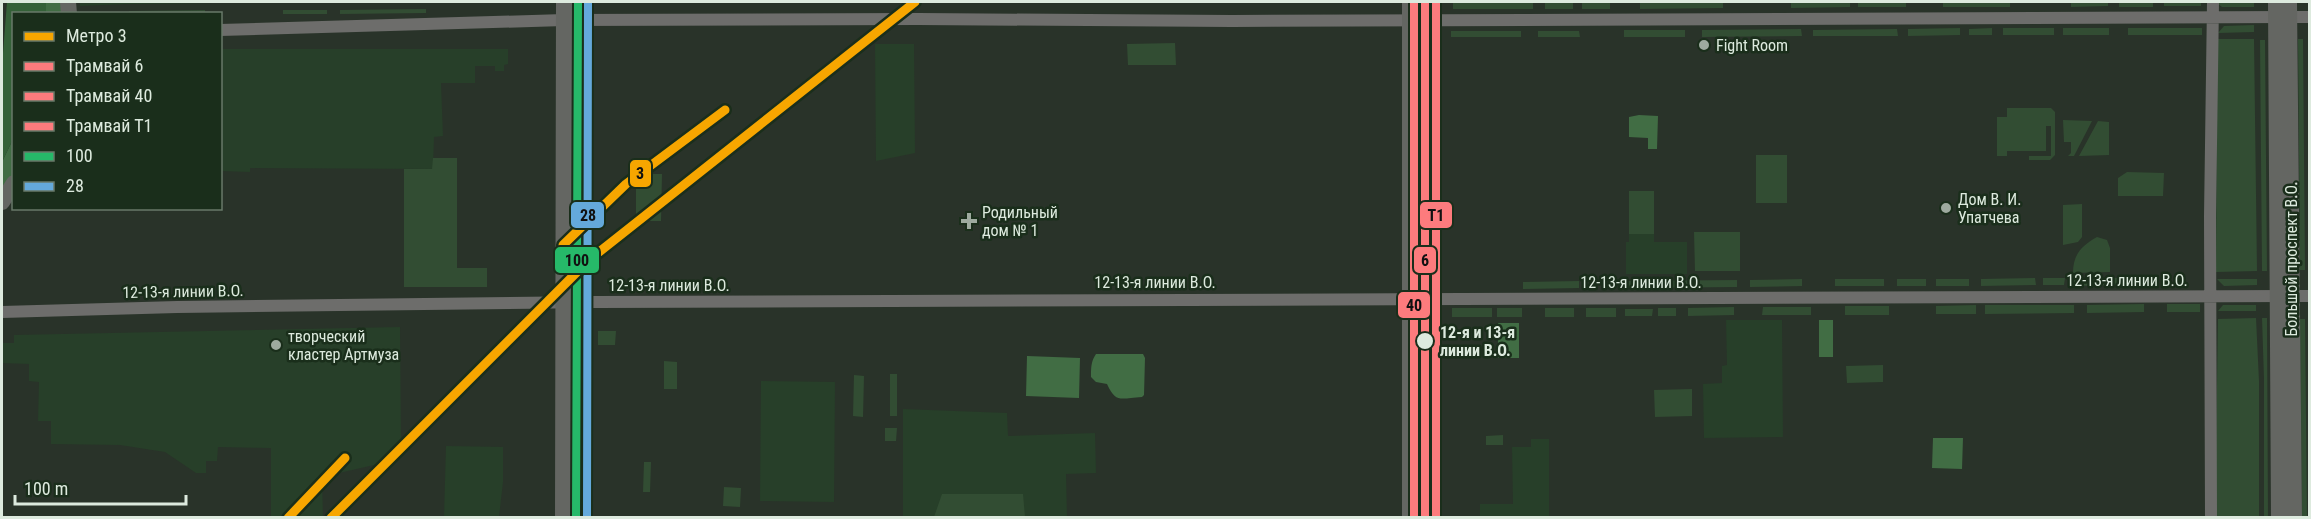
<svg xmlns="http://www.w3.org/2000/svg" width="2311" height="519" font-family="'Roboto Condensed',sans-serif">
<style>
.built{fill:#273f29}
.green{fill:#324d33}
.forest{fill:#416d44}
.water{fill:#346138}
.lines{fill:none;stroke-linecap:round;stroke-linejoin:round}
.street{stroke:#6d6d6b;stroke-width:12}
.secondary{stroke:#646662;stroke-width:16}
.bus-1-casing{stroke:#1a2e1b;stroke-width:12}
.bus-2-casing{stroke:#1a2e1b;stroke-width:12}
.bus-1{stroke:#26b969;stroke-width:8}
.bus-2{stroke:#64a9db;stroke-width:8}
.tram-1-casing{stroke:#1a2e1b;stroke-width:12}
.tram-2-casing{stroke:#1a2e1b;stroke-width:12}
.tram-3-casing{stroke:#1a2e1b;stroke-width:12}
.tram-1{stroke:#fd7b7d;stroke-width:8}
.tram-2{stroke:#fd7b7d;stroke-width:8}
.tram-3{stroke:#fd7b7d;stroke-width:8}
.metro-1-casing{stroke:#1a2e1b;stroke-width:14}
.metro-1{stroke:#f7a600;stroke-width:9}
.poi-dot{fill:#9eaa9f;stroke:#1a2e1b;stroke-width:2}
.stop-dot{fill:#ddeade;stroke:#1a2e1b;stroke-width:2}
.labels{text-anchor:middle;stroke-width:5;stroke-linejoin:round;paint-order:stroke}
.poi-label{font-size:16px;fill:#ddeade;stroke:#1a2e1b;text-anchor:start}
.street-label{font-size:16px;fill:#ddeade;stroke:#1a2e1b}
.stop-label{font-size:16px;font-weight:bold;fill:#ddeade;stroke:#1a2e1b;text-anchor:start}
.line-badge{stroke:#1a2e1b;stroke-width:2}
.pale-badge-label{font-size:16px;text-anchor:middle;font-weight:bold;fill:#111}
</style>
<rect width="100%" height="100%" fill="#293329"/>
<!-- built -->
<path class="built" d="M80,2H308L127,4L80,6Z
M875,44H914L915,153L876,161Z
M221,49H508V64L504,65V71H495V66H475V83H441L443,136L434,137L433,169L250,168V172L221,171Z
M1629,191H1654V242H1687V274H1626V242H1629Z
M1726,320H1782L1783,437L1704,438L1703,384L1722,383V366L1727,365Z
M400,327L401,439L400,459L322,477L323,517H271V448L218,447L217,461H206V473H196L165,452L120,445L51,444V421H38L39,382L29,381V364L2,363V343H14V335Z
M761,381L835,382L834,502L760,501Z
M903,409L1007,413L1008,436L1095,433L1096,473L1066,474L1067,517L903,518Z
M1531,439H1549V517H1480V504H1513L1512,447H1531Z
M446,446L503,447V482L499,517H444Z"/>
<!-- green -->
<path class="green" d="M1453,2H1533V9H1453Z
M1545,2H1573V9H1545Z
M1582,2H1610V9H1582Z
M1640,2H1723V8L1640,9Z
M1791,2H1850V7L1791,8Z
M1858,2H1906V7H1858Z
M1943,2H2010V7H1943Z
M2071,2H2108V6L2071,7Z
M2119,2H2153V7H2119Z
M2164,2H2201V6H2164Z
M2216,2H2254V7H2222Z
M426,9V13L340,14V10Z
M205,10V13H129V11Z
M283,10H327V14H283Z
M2254,25V32L2218,33L2224,26Z
M1960,28V35L1908,36V29Z
M1992,28V35H1969V29Z
M2003,28H2054V35H2003Z
M2063,28H2109V35H2063Z
M2128,28H2202V35H2128Z
M1801,29L1802,36L1702,37V30Z
M1897,29L1898,36H1813V30Z
M1624,30H1685V37H1624Z
M1451,31H1521V37H1451Z
M1538,31H1579L1580,37H1538Z
M2217,39H2254L2257,271L2216,272Z
M2298,39H2303L2305,270H2300Z
M2260,40H2265L2267,271H2262Z
M1175,43L1176,65H1128L1127,44Z
M2007,108H2051L2055,112V155L2050,160H2029V156H2051V126H2046V151H2007V156H1997V117H2007Z
M2063,120L2092,121L2074,156H2068L2071,153V142H2064Z
M2098,121L2109,122V155L2079,156Z
M1756,155H1787V203H1756Z
M433,158H457V268H487V287H404V169H432Z
M2127,172L2164,173L2163,196H2118V178Z
M636,174H662L661,221H636Z
M1629,191H1654V234H1629Z
M2082,204V237L2078,242L2063,245V205Z
M1694,232H1740V271H1695Z
M2097,237L2107,240L2110,248V272L2073,273C2073,255 2081,246 2097,237Z
M2035,278L2036,285L1981,286V279Z
M2043,278H2065L2064,285H2043Z
M2074,278H2122V285L2074,286Z
M1802,279V286L1750,287V280Z
M1835,279H1884V286H1835Z
M1897,279H1926V286H1897Z
M1936,279H1969V286H1936Z
M2217,279H2257V285L2224,286Z
M1737,280V287L1625,288V281Z
M1579,281V288L1523,289V282Z
M2144,304V312L2087,313V305Z
M2167,304H2200V312H2167Z
M1976,305V314H1936V306Z
M1985,305H2074V313L1985,314Z
M2223,305H2256V311H2218Z
M1845,306H1889V315H1845Z
M1734,307V315L1688,316V308Z
M1763,307H1811V315H1762Z
M1452,308H1492V317H1452Z
M1497,308H1522V317H1497Z
M1545,308H1574V317H1545Z
M1586,308H1616V317H1586Z
M1658,308H1676V316H1658Z
M1625,309H1653L1652,316H1625Z
M2256,318L2259,381V517L2215,518L2218,319Z
M2262,318H2267L2268,518L2264,517V379Z
M2300,319H2305L2307,518L2302,517Z
M598,331H616L615,345H598Z
M664,361L677,362V389H664Z
M1883,365V382L1847,383L1846,366Z
M890,374H897V416H890Z
M854,375L864,376L863,417L853,416Z
M1692,389V416L1655,417L1654,390Z
M885,428H897L896,441H885Z
M1503,435V445H1486V436Z
M644,462H651L650,492H643Z
M724,487L741,488L740,507L723,506Z
M942,494H1023L1025,517H934Z"/>
<!-- forest -->
<path class="forest" d="M46,2H64V13H46Z
M1639,115L1658,116L1657,149H1648V138L1629,137V117Z
M13,139V175L2,194V162Z
M1819,320H1833V357H1819Z
M1498,323H1519V358H1498Z
M1096,354H1143L1145,358L1144,395L1142,397C1121,398 1116,404 1107,384L1096,382L1091,377C1091,368 1091,361 1096,354Z
M1027,356L1080,358L1079,398L1026,396Z
M1933,438H1963L1962,469L1932,468Z"/>
<!-- water -->
<path class="water" d="M7,2H46V13L14,14L13,139L2,162V66Z"/>
<g class="lines">
<!-- street -->
<path class="street" d="M220,30L564,20L918,19L1232,21L2310,17
M2,312L177,307L596,302L2310,296
M2211,518L2210,216L2213,2"/>
<!-- secondary -->
<path class="secondary" d="M68,2L69,14
M1431,2L1432,518
M2276,2L2279,518
M2289,2L2294,518
M2,202L14,183
M563,518L564,2
M576,518L578,2
M1410,518V2"/>
<!-- bus-1 casing -->
<g class="bus-1-casing">
<path id="bus-1" d="M576,518L578,2"/>
</g>
<!-- bus-2 casing -->
<g class="bus-2-casing">
<path id="bus-2" d="M587,518L588,2"/>
</g>
<!-- bus-1 -->
<use href="#bus-1" class="bus-1"/>
<!-- bus-2 -->
<use href="#bus-2" class="bus-2"/>
<!-- tram-1 casing -->
<g class="tram-1-casing">
<path id="tram-1" d="M1425,2V518"/>
</g>
<!-- tram-2 casing -->
<g class="tram-2-casing">
<path id="tram-2" d="M1414,2V518"/>
</g>
<!-- tram-3 casing -->
<g class="tram-3-casing">
<path id="tram-3" d="M1436,2V518"/>
</g>
<!-- tram-1 -->
<use href="#tram-1" class="tram-1"/>
<!-- tram-2 -->
<use href="#tram-2" class="tram-2"/>
<!-- tram-3 -->
<use href="#tram-3" class="tram-3"/>
<!-- metro-1 casing -->
<g class="metro-1-casing">
<path id="metro-1" d="M563,245L626,184L725,110
M288,518L345,458
M331,518L589,260L915,2"/>
</g>
<!-- metro-1 -->
<use href="#metro-1" class="metro-1"/>
</g>
<!-- markers -->
<g class="poi-dot">
<circle cx="1704" cy="45" r="6"/>
<circle cx="1946" cy="208" r="6"/>
<path d="M966 212h6v6h6v6h-6v6h-6v-6h-6v-6h6z"/>
<circle cx="276" cy="345" r="6"/>
</g>
<circle class="stop-dot" cx="1425" cy="341" r="9"/>
<g class="labels">
<!-- poi labels -->
<g class="poi-label">
<text x="1716" y="51">Fight Room</text>
<text x="1958" y="205">Дом В. И.<tspan x="1958" dy="18">Упатчева</tspan></text>
<text x="982" y="218">Родильный<tspan x="982" dy="18">дом № 1</tspan></text>
<text x="288" y="342">творческий<tspan x="288" dy="18">кластер Артмуза</tspan></text>
</g>
<!-- street labels -->
<g class="street-label">
<text transform="translate(2291 259) rotate(-90)" y="6">Большой проспект В.О.</text>
<text x="2127" y="286">12-13-я линии В.О.</text>
<text x="1155" y="288">12-13-я линии В.О.</text>
<text x="1641" y="288">12-13-я линии В.О.</text>
<text x="669" y="291">12-13-я линии В.О.</text>
<text transform="translate(183 291) rotate(-1)" y="6">12-13-я линии В.О.</text>
</g>
<!-- stop labels -->
<g class="stop-label">
<text x="1440" y="338">12-я и 13-я<tspan x="1440" dy="18">линии В.О.</tspan></text>
</g>
</g>
<g class="line-badge">
<rect x="629" y="159" width="23" height="29" rx="6" fill="#f7a600"/>
<rect x="1419" y="201" width="34" height="28" rx="6" fill="#fd7b7d"/>
<rect x="570" y="201" width="35" height="28" rx="6" fill="#64a9db"/>
<rect x="554" y="246" width="46" height="28" rx="6" fill="#26b969"/>
<rect x="1413" y="246" width="24" height="28" rx="6" fill="#fd7b7d"/>
<rect x="1397" y="291" width="34" height="28" rx="6" fill="#fd7b7d"/>
</g>
<g class="pale-badge-label">
<text x="640" y="179">3</text>
<text x="1436" y="221">Т1</text>
<text x="588" y="221">28</text>
<text x="577" y="266">100</text>
<text x="1425" y="266">6</text>
<text x="1414" y="311">40</text>
</g>
<!-- border -->
<rect width="2311" height="519" fill="none" stroke="#ddeade" stroke-width="6"/>
<!-- legend -->
<rect x="12" y="12" width="210" height="198" fill="#1a2e1b" stroke="#687969" stroke-width="1.5"/>
<rect x="24" y="32" width="30" height="9" fill="#f7a600" stroke="#687969" stroke-width="1.5"/>
<text x="66" y="42" font-size="18" fill="#ddeade">Метро 3</text>
<rect x="24" y="62" width="30" height="9" fill="#fd7b7d" stroke="#687969" stroke-width="1.5"/>
<text x="66" y="72" font-size="18" fill="#ddeade">Трамвай 6</text>
<rect x="24" y="92" width="30" height="9" fill="#fd7b7d" stroke="#687969" stroke-width="1.5"/>
<text x="66" y="102" font-size="18" fill="#ddeade">Трамвай 40</text>
<rect x="24" y="122" width="30" height="9" fill="#fd7b7d" stroke="#687969" stroke-width="1.5"/>
<text x="66" y="132" font-size="18" fill="#ddeade">Трамвай Т1</text>
<rect x="24" y="152" width="30" height="9" fill="#26b969" stroke="#687969" stroke-width="1.5"/>
<text x="66" y="162" font-size="18" fill="#ddeade">100</text>
<rect x="24" y="182" width="30" height="9" fill="#64a9db" stroke="#687969" stroke-width="1.5"/>
<text x="66" y="192" font-size="18" fill="#ddeade">28</text>
<!-- scale -->
<path d="M15 495v9h171v-9" fill="none" stroke="#ddeade" stroke-width="3"/>
<text x="24" y="495" font-size="18" fill="#ddeade" stroke="#1a2e1b" stroke-width="4.5" paint-order="stroke">100 m</text>
</svg>
